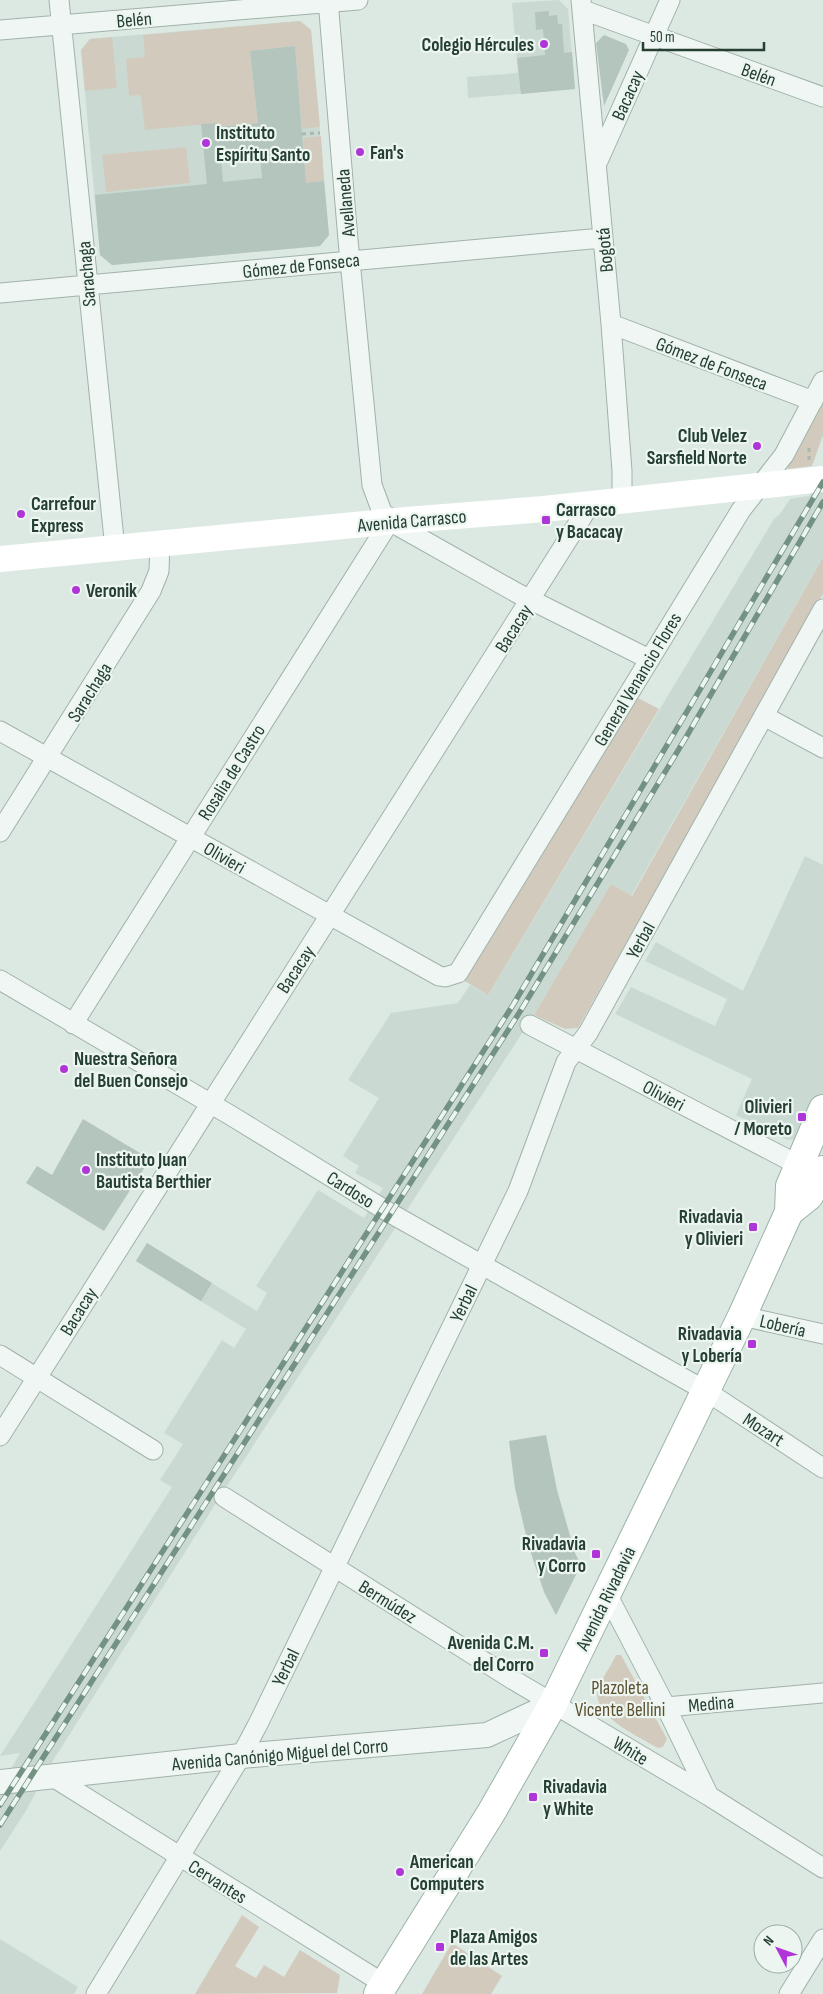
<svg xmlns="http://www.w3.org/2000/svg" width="823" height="1994" font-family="'Sofia Sans Condensed',sans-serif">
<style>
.built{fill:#cadad2}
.green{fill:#d2cbbd}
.building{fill:#b3c5bc;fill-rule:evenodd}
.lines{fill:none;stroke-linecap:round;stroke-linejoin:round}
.minor-casing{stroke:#a1b2aa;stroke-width:21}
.tertiary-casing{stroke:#a1b2aa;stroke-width:26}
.primary-casing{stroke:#9bb4a7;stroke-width:30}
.path{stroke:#aab8b2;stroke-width:3;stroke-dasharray:4 4;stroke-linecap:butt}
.minor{stroke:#eff6f3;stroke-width:19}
.tertiary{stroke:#eff6f3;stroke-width:24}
.secondary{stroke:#fff;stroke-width:26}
.primary{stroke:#fff;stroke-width:28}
.rail-casing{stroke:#749284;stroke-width:5.5}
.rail{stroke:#ecf5f0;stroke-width:4;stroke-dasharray:11;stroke-linecap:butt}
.poi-dot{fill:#b035d8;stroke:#ecf5f0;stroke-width:2}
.labels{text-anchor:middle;stroke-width:4.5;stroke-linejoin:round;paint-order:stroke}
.street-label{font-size:19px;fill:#253f33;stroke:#ecf5f0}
.poi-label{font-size:19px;font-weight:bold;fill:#253f33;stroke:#ecf5f0;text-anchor:start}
.park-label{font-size:19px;fill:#5c5031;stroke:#ecf5f0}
</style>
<rect width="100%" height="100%" fill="#dce8e2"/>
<!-- built -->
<path class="built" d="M559,0L568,9L575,89L468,98L467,77L518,73L512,3Z
M300,21L311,30L329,235L320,246L112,265L100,255L81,50L90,39Z
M823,472V557L631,896L611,884L534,1015L227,1486L54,1759L27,1809L0,1851V1788L20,1753L0,1756L172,1487L160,1480L183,1444L164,1433L222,1340L234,1348L246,1329L136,1261L147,1243L257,1311L267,1293L256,1286L318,1190L364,1218L383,1188L355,1173L359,1166L343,1156L379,1098L348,1080L391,1013L458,1003L470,985L488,995L774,519L780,514L790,499L809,496Z
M805,856L823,865V1098L797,1139L787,1140L736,1115L752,1079L615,1014L631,987L715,1026L727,999L645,961L656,942L743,991Z
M0,1939L78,1987L74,1994H0Z"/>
<!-- green -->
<path class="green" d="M300,21L311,30L320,127L302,129L295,46L250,51L258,123L217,127L216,123L145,130L141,97L139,95L129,96L126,59L145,57L143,35Z
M112,37L117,88L85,91L81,50L90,39Z
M321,136L324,181L306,183L303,138Z
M186,147L190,183L106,192L102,155Z
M823,395V435L812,466L788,469L787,463Z
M823,557V594L578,1028L565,1029L534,1015L611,884L632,896Z
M636,697L659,709L488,995L463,980Z
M616,1655H621L667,1739L663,1747L658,1748C639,1737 591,1716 598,1689C602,1678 611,1666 616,1655Z
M242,1915L259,1927L235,1966L256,1978L264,1965L284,1977L300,1950L340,1975L337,1993L195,1994Z
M452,1943L502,1976L491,1994H422Z"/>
<!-- building -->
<path class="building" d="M549,11V16L557,15L558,24H562L564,53L572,52L575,89L521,94L517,58L545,55L543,29L536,30L535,12Z
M604,35L626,44L629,50L604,106L596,43Z
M295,46L306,183L324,181L329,235L320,246L112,265L100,255L95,195L207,184L201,124L217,123V127L258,123L250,51ZM260,153L262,178L223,182L221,158Z
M83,1119L150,1159L104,1231L26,1183L37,1166L52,1175Z
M147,1243L212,1283L201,1301L136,1261Z
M546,1435L557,1490L575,1553L581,1565L556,1615L544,1592L528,1544L515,1488L509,1441Z"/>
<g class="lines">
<!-- minor casing -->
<g class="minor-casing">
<path id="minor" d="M59,0L115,549
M328,0L348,240L372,485L382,512L400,527L517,593L649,659
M581,0L611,324L622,471V500
M583,10L823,97
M0,30L358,0
M598,161L670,0
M0,293L602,238
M611,324L813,401
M764,716L823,748
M0,731L439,976L445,977L458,973L741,510L784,455L823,381
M0,832L151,591L159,571L160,545
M0,980L230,1115L390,1213L706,1391L823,1468
M73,1024L390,521
M530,1025L808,1170
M742,1316L823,1334
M0,1355L153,1450
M0,1436L591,503
M224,1497L510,1678L709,1796L823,1868
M607,1594L666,1707L709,1796
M666,1707L823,1693
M53,1777L384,1984
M96,1994L241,1756L258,1724L518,1191L566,1062L588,1033L823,609
M789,1994L823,1939"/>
</g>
<!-- tertiary casing -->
<g class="tertiary-casing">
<path id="tertiary" d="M0,1782L241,1756L487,1735L553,1704"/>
</g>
<!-- primary casing -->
<g class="primary-casing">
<path id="primary" d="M789,1212L809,1196L823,1170
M378,1994L491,1813L553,1704L742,1316L789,1212L790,1186L823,1109"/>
</g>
<!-- path -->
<path class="path" d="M302,134L320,133
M809,460V445"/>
<!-- minor -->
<use href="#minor" class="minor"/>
<!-- tertiary -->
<use href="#tertiary" class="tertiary"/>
<!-- secondary -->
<path class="secondary" d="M0,559L406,520L544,509L823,479"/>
<!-- primary -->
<use href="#primary" class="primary"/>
<!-- rail casing -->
<g class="rail-casing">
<path id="rail" d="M0,1805L513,1005L823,482
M0,1825L521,1010L685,739L823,502"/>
</g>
<!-- rail -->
<use href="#rail" class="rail"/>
</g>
<!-- markers -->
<g class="poi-dot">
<circle cx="544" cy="44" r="5"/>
<circle cx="206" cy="143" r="5"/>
<circle cx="360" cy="152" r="5"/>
<circle cx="757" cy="446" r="5"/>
<circle cx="21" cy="514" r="5"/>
<rect x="541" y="515" width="10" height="10" rx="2.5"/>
<circle cx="76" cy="590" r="5"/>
<circle cx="64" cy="1069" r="5"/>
<rect x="797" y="1112" width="10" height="10" rx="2.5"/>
<circle cx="86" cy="1170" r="5"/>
<rect x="748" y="1222" width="10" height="10" rx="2.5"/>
<rect x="747" y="1339" width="10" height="10" rx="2.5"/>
<rect x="591" y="1549" width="10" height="10" rx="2.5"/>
<rect x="539" y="1648" width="10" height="10" rx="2.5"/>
<rect x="528" y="1792" width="10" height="10" rx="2.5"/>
<circle cx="400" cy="1872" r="5"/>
<rect x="435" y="1942" width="10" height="10" rx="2.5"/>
</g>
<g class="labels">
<!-- street labels -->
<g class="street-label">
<text transform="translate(134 19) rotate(-5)" y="7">Belén</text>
<text transform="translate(759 74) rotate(20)" y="7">Belén</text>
<text transform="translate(627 95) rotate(-66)" y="7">Bacacay</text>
<text transform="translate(345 203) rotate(-95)" y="7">Avellaneda</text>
<text transform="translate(604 250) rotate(-95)" y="7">Bogotá</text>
<text transform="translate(301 265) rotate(-6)" y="7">Gómez de Fonseca</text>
<text transform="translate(86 274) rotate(-95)" y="7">Sarachaga</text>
<text transform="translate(712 363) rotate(21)" y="7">Gómez de Fonseca</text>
<text transform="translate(412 520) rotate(-5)" y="7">Avenida Carrasco</text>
<text transform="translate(513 628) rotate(-58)" y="7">Bacacay</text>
<text transform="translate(637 679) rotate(-59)" y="7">General Venancio Flores</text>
<text transform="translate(89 692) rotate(-58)" y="7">Sarachaga</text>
<text transform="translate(231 772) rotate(-58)" y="7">Rosalia de Castro</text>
<text transform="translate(225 857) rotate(30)" y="7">Olivieri</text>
<text transform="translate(640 940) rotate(-61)" y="7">Yerbal</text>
<text transform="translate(295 969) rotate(-57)" y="7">Bacacay</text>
<text transform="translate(664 1095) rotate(28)" y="7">Olivieri</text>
<text transform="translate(351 1189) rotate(32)" y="7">Cardoso</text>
<text transform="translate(463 1303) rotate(-64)" y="7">Yerbal</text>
<text transform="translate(78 1311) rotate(-58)" y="7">Bacacay</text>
<text transform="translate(783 1325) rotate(13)" y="7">Lobería</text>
<text transform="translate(764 1429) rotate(33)" y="7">Mozart</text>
<text transform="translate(605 1598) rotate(-64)" y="7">Avenida Rivadavia</text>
<text transform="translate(388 1601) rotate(32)" y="7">Bermúdez</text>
<text transform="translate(285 1667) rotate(-64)" y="7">Yerbal</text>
<text transform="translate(711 1703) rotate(-5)" y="7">Medina</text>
<text transform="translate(631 1750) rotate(31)" y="7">White</text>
<text transform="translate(280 1754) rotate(-5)" y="7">Avenida Canónigo Miguel del Corro</text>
<text transform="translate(218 1881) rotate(32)" y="7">Cervantes</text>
</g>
<!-- poi labels -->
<g class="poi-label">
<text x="534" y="51" text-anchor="end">Colegio Hércules</text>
<text x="216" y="139">Instituto<tspan x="216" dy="22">Espíritu Santo</tspan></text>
<text x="370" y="159">Fan's</text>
<text x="747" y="442" text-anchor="end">Club Velez<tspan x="747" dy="22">Sarsfield Norte</tspan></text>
<text x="31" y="510">Carrefour<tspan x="31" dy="22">Express</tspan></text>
<text x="556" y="516">Carrasco<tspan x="556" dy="22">y Bacacay</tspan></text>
<text x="86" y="597">Veronik</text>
<text x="74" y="1065">Nuestra Señora<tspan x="74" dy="22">del Buen Consejo</tspan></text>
<text x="792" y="1113" text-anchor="end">Olivieri<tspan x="792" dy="22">/ Moreto</tspan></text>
<text x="96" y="1166">Instituto Juan<tspan x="96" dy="22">Bautista Berthier</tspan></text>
<text x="743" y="1223" text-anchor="end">Rivadavia<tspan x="743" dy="22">y Olivieri</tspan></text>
<text x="742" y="1340" text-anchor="end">Rivadavia<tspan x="742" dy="22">y Lobería</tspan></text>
<text x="586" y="1550" text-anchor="end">Rivadavia<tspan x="586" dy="22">y Corro</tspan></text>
<text x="534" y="1649" text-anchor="end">Avenida C.M.<tspan x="534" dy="22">del Corro</tspan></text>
<text x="543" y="1793">Rivadavia<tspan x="543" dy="22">y White</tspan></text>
<text x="410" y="1868">American<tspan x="410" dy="22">Computers</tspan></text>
<text x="450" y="1943">Plaza Amigos<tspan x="450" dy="22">de las Artes</tspan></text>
</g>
<!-- park labels -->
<g class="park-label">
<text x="620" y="1694">Plazoleta<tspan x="620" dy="22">Vicente Bellini</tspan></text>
</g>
</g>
<!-- north arrow -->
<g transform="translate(778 1949) rotate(311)"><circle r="24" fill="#ecf5f0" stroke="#9caca4"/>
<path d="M0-4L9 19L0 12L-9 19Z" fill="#b035d8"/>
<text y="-8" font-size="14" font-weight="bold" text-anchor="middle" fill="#253f33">N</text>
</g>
<!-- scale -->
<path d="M643 42v8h121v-8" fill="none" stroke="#253f33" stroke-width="2.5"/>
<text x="650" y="42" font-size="15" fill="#253f33" stroke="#ecf5f0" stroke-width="4" paint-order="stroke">50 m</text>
</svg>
